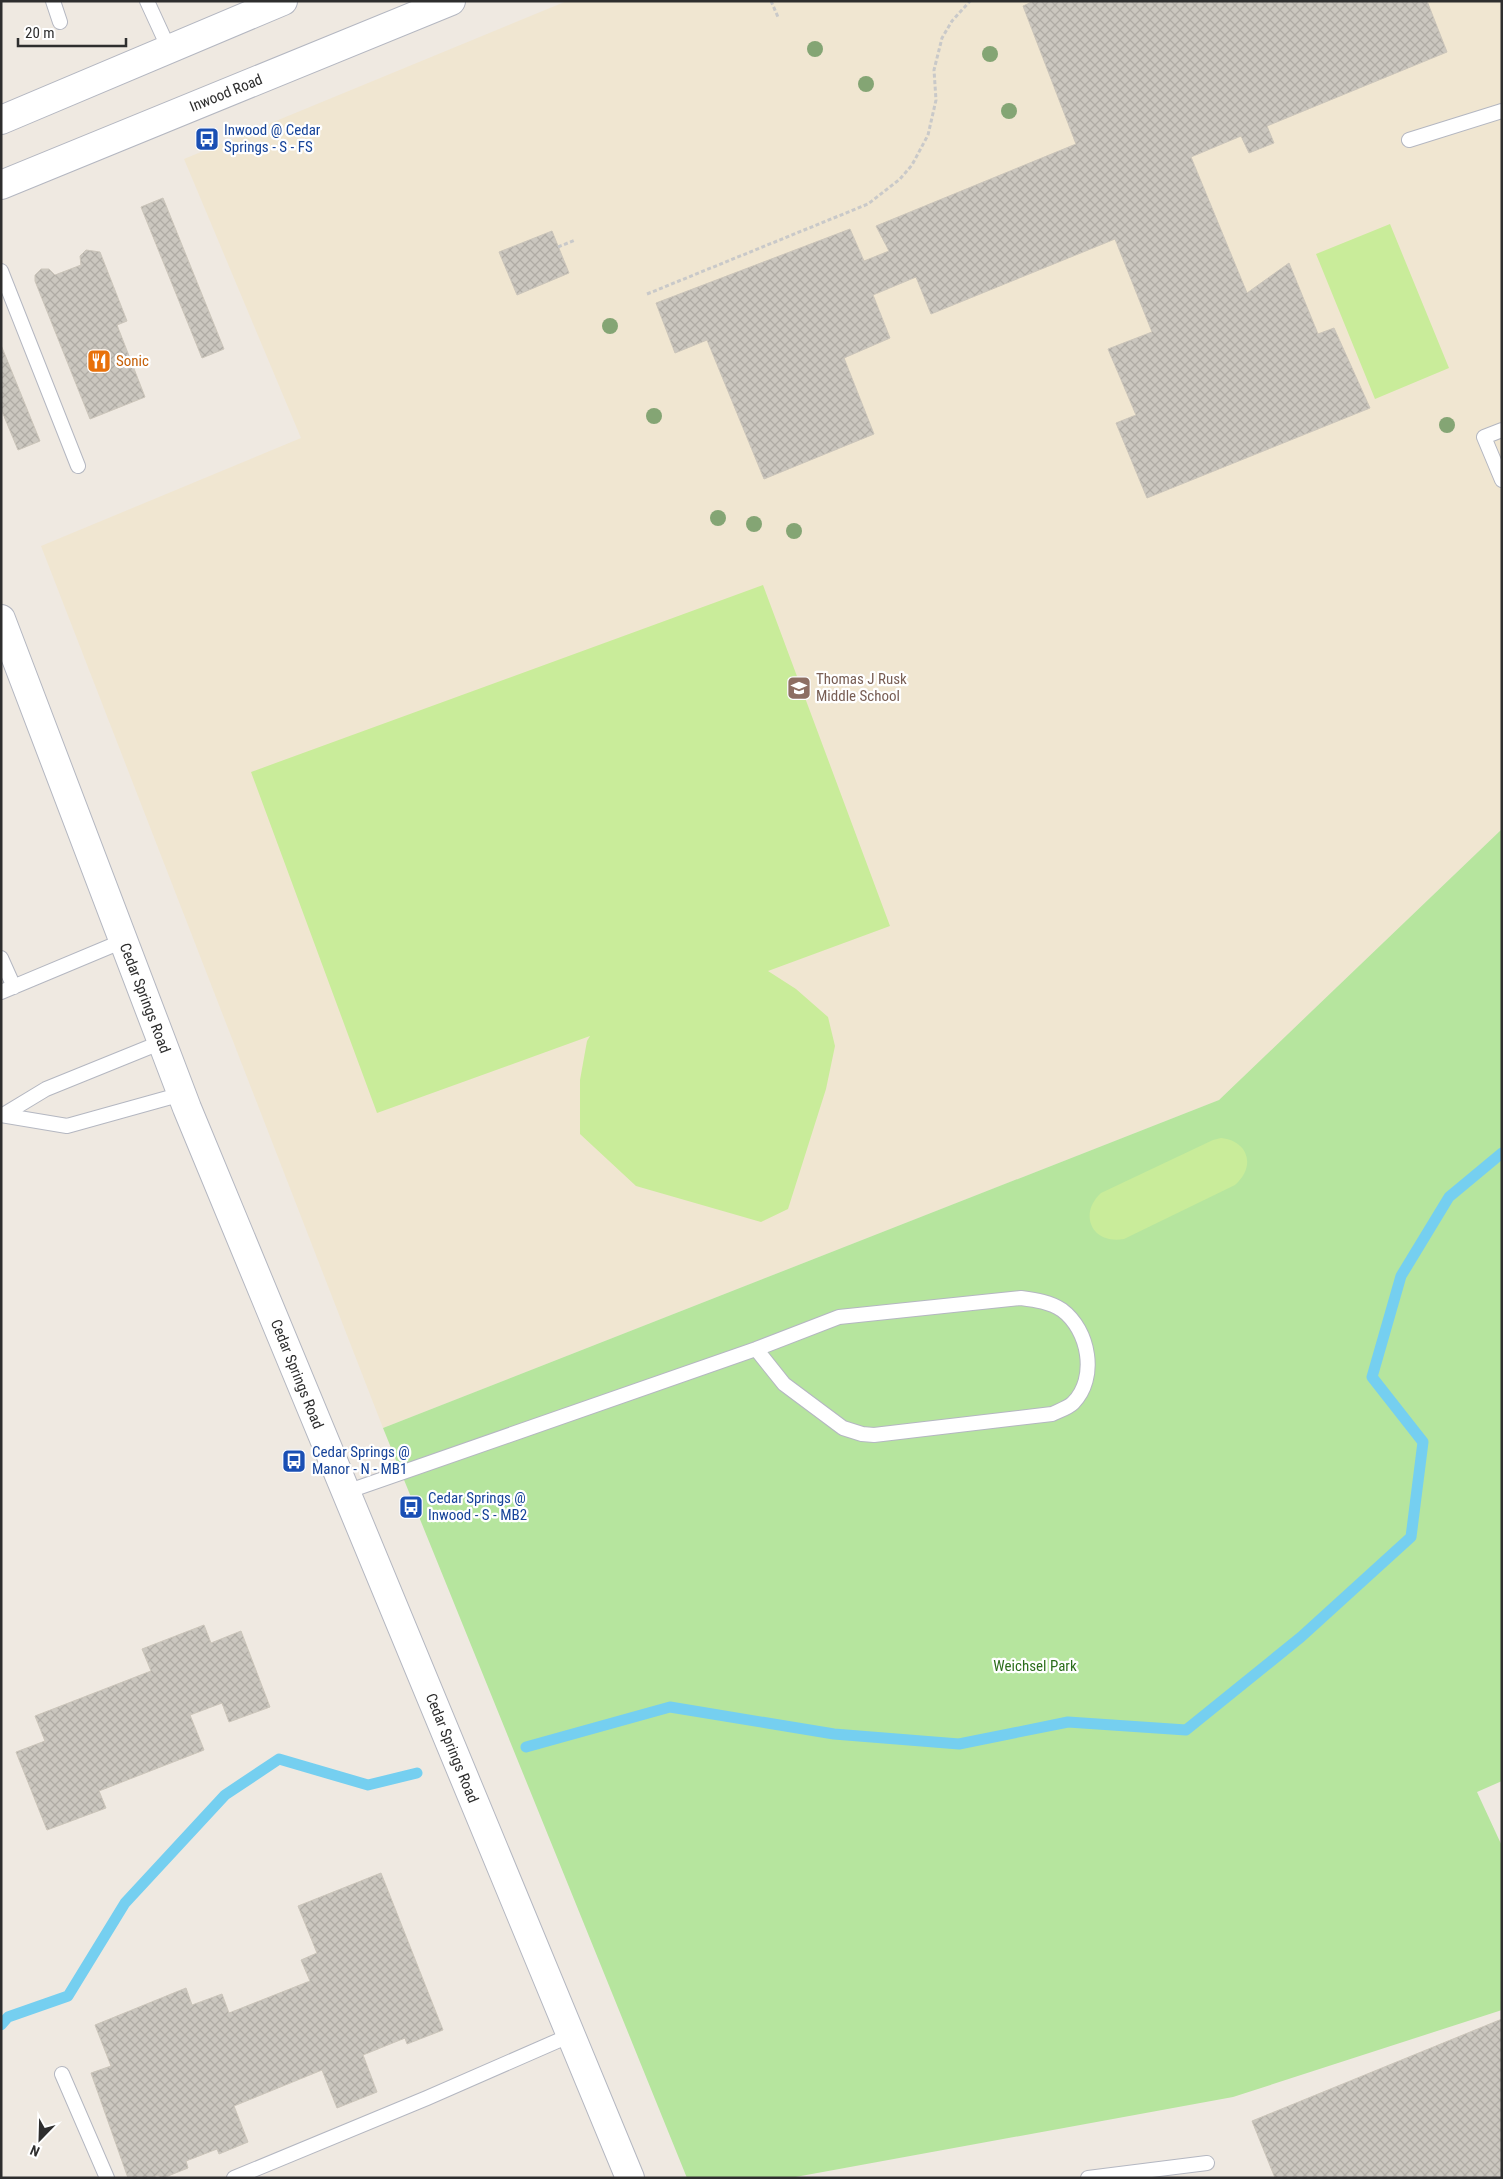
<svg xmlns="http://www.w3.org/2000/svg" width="1503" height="2179" font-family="'Roboto Condensed',sans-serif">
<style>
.education{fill:#f0e6d1}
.park{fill:#b6e59e}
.pitch{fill:#c9ec9a}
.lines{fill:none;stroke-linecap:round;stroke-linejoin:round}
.stream{stroke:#75cff0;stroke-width:11}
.building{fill:url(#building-cross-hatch);stroke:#cbc5ba}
.service-casing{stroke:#b4b7c1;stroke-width:16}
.secondary-casing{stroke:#b4b7c1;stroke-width:30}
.path{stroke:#c9c9c9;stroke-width:3;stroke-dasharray:4 2.5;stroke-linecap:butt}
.service{stroke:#fff;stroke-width:14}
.secondary{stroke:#fff;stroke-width:28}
.tree{fill:#84a574}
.labels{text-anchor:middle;stroke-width:4.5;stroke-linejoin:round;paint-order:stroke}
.street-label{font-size:15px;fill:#2e2e2e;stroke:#fff}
.transit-label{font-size:15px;fill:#164399;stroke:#fff;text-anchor:start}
.food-label{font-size:15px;fill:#c56008;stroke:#fff;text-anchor:start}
.education-label{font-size:15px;fill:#785e54;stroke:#fff;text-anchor:start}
.park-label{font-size:15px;fill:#2c6e1b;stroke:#fff}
</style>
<defs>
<pattern id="building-cross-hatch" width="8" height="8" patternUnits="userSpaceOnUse" patternTransform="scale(1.25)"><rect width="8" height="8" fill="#cbc7bf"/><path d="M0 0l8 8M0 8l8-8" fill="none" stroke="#afaba4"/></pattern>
</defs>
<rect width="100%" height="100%" fill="#efe9e1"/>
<!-- education -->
<path class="education" d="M567,1H1502V829L1219,1100L383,1428L41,546L301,438L184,159Z"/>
<!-- park -->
<path class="park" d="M1502,829V1781L1477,1792L1502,1846V2010L1233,2097L790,2178H687L383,1428L1219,1100Z"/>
<!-- pitch -->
<path class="pitch" d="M1390,224L1449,368L1375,399L1316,254Z
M763,585L890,926L768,971L796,989L828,1017L835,1046L826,1089L788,1209L761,1222L636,1186L580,1134V1080L587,1041L590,1036L377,1113L251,772Z
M1221,1138C1249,1141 1256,1167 1235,1185L1124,1239C1092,1245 1078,1214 1101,1193L1213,1140Z"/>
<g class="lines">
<!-- stream -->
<path class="stream" d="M526,1747L670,1707L834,1734L959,1744L1068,1722L1186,1730L1301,1637L1411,1537L1423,1442L1372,1377L1401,1276L1449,1197L1502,1153
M1,2025L8,2017L68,1996L125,1903L225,1795L279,1759L368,1785L417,1773"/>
</g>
<!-- building -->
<path class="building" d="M1034,1H1427L1447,52L1267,126L1274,143L1249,153L1241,136L1191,157L1247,293L1289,263L1318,334L1334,328L1370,408L1147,498L1116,423L1136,415L1108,349L1152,332L1115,239L931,314L916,277L873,295L890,338L844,358L874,434L764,479L707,340L675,353L656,303L850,229L864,261L889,251L876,226L1076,144L1023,6Z
M163,198L224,349L202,358L141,207Z
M552,231L569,273L517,295L499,252Z
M86,250L100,252L127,321L117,325L145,397L90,419L35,281V275L41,269H49L55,275L81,265L80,256Z
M1,345L40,441L18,450L1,409Z
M204,1625L211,1643L241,1631L270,1707L229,1722L222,1703L190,1715L204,1750L99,1791L106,1808L47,1830L16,1752L45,1741L35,1716L151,1671L142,1649Z
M381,1873L443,2030L407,2044L405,2038L363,2055L377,2092L337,2108L322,2070L234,2106L248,2142L219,2154L217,2149L186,2161L188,2168L163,2178L158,2175L150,2178H128L91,2073L111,2066L95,2025L186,1988L192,2005L222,1994L229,2013L310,1981L301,1960L317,1953L298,1906Z
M1502,2019V2178H1275L1252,2121Z"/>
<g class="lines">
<!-- service casing -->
<g class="service-casing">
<path id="service" d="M53,1L60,22
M147,1L169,49
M1409,140L1502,111
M1,271L78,466
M1502,430L1484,437L1502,480
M1,958L14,987
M1,992L123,941
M1,1115L67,1126L182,1094
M3,1115L46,1089L162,1042
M346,1492L756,1349L839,1317L1021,1298C1036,1300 1050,1302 1062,1310C1089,1330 1098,1378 1073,1403C1068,1408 1058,1411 1052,1414L874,1435L862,1434L843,1428L784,1384L756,1349
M62,2074L107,2178
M234,2178L427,2098L571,2035
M1088,2178L1207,2163"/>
</g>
<!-- secondary casing -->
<g class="secondary-casing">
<path id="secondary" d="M1,120L283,1
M1,185L451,1
M1,619L187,1108L630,2178"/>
</g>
<!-- path -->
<path class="path" d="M771,1L778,17
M558,247L575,240
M647,294L868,204L900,179L912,165L928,135L936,100L934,70L942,38L952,21L970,1"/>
<!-- service -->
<use href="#service" class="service"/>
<!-- secondary -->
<use href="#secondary" class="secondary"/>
</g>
<!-- trees -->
<g class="tree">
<circle cx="815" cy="49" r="8"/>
<circle cx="990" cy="54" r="8"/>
<circle cx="866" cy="84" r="8"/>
<circle cx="1009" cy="111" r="8"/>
<circle cx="610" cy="326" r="8"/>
<circle cx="654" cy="416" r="8"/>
<circle cx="1447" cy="425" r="8"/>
<circle cx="718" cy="518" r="8"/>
<circle cx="754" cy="524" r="8"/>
<circle cx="794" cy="531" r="8"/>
</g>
<!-- icons -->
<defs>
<g id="bus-square" transform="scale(1.25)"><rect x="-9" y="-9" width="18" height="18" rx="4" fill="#1a4fb4" stroke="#fff"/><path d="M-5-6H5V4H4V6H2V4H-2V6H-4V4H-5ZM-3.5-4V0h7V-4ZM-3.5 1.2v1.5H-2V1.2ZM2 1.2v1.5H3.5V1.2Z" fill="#fff"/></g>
<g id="restaurant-square" transform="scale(1.25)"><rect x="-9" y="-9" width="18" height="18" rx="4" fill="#e8710a" stroke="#fff"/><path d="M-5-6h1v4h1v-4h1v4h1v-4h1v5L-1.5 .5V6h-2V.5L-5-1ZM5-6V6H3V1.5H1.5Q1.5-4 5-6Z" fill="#fff"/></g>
<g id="school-square" transform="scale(1.25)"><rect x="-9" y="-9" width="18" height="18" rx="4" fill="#8d6e63" stroke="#fff"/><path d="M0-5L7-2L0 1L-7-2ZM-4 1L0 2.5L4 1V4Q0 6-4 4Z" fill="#fff"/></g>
</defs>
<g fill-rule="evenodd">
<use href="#bus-square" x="207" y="139"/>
<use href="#restaurant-square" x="99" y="361"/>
<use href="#school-square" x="799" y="688"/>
<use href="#bus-square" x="294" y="1461"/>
<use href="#bus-square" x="411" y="1507"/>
</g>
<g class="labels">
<!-- street labels -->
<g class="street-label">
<text transform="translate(226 93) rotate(-22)" y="5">Inwood Road</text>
<text transform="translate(145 998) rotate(69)" y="5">Cedar Springs Road</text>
<text transform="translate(297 1374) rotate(68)" y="5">Cedar Springs Road</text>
<text transform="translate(452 1748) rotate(68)" y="5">Cedar Springs Road</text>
</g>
<!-- transit labels -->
<g class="transit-label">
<text x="224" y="135">Inwood @ Cedar<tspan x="224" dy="17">Springs - S - FS</tspan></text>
<text x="312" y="1457">Cedar Springs @<tspan x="312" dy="17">Manor - N - MB1</tspan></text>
<text x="428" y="1503">Cedar Springs @<tspan x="428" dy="17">Inwood - S - MB2</tspan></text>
</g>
<!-- food labels -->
<g class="food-label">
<text x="116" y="366">Sonic</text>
</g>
<!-- education labels -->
<g class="education-label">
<text x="816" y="684">Thomas J Rusk<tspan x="816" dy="17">Middle School</tspan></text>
</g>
<!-- park labels -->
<g class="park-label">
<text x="1035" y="1671">Weichsel Park</text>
</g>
</g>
<!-- border -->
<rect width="1503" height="2179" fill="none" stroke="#2e2e2e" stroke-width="5"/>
<!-- north arrow -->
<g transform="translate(40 2139) rotate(203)" stroke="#ffffff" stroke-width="4" paint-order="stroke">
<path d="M0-4L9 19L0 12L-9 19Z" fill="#2e2e2e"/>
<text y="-8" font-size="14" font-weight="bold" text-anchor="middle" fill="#2e2e2e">N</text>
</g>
<!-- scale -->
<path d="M18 38v8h108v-8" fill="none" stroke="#2e2e2e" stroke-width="2.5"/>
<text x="25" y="38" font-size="15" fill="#2e2e2e" stroke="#ffffff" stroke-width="4" paint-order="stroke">20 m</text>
</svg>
